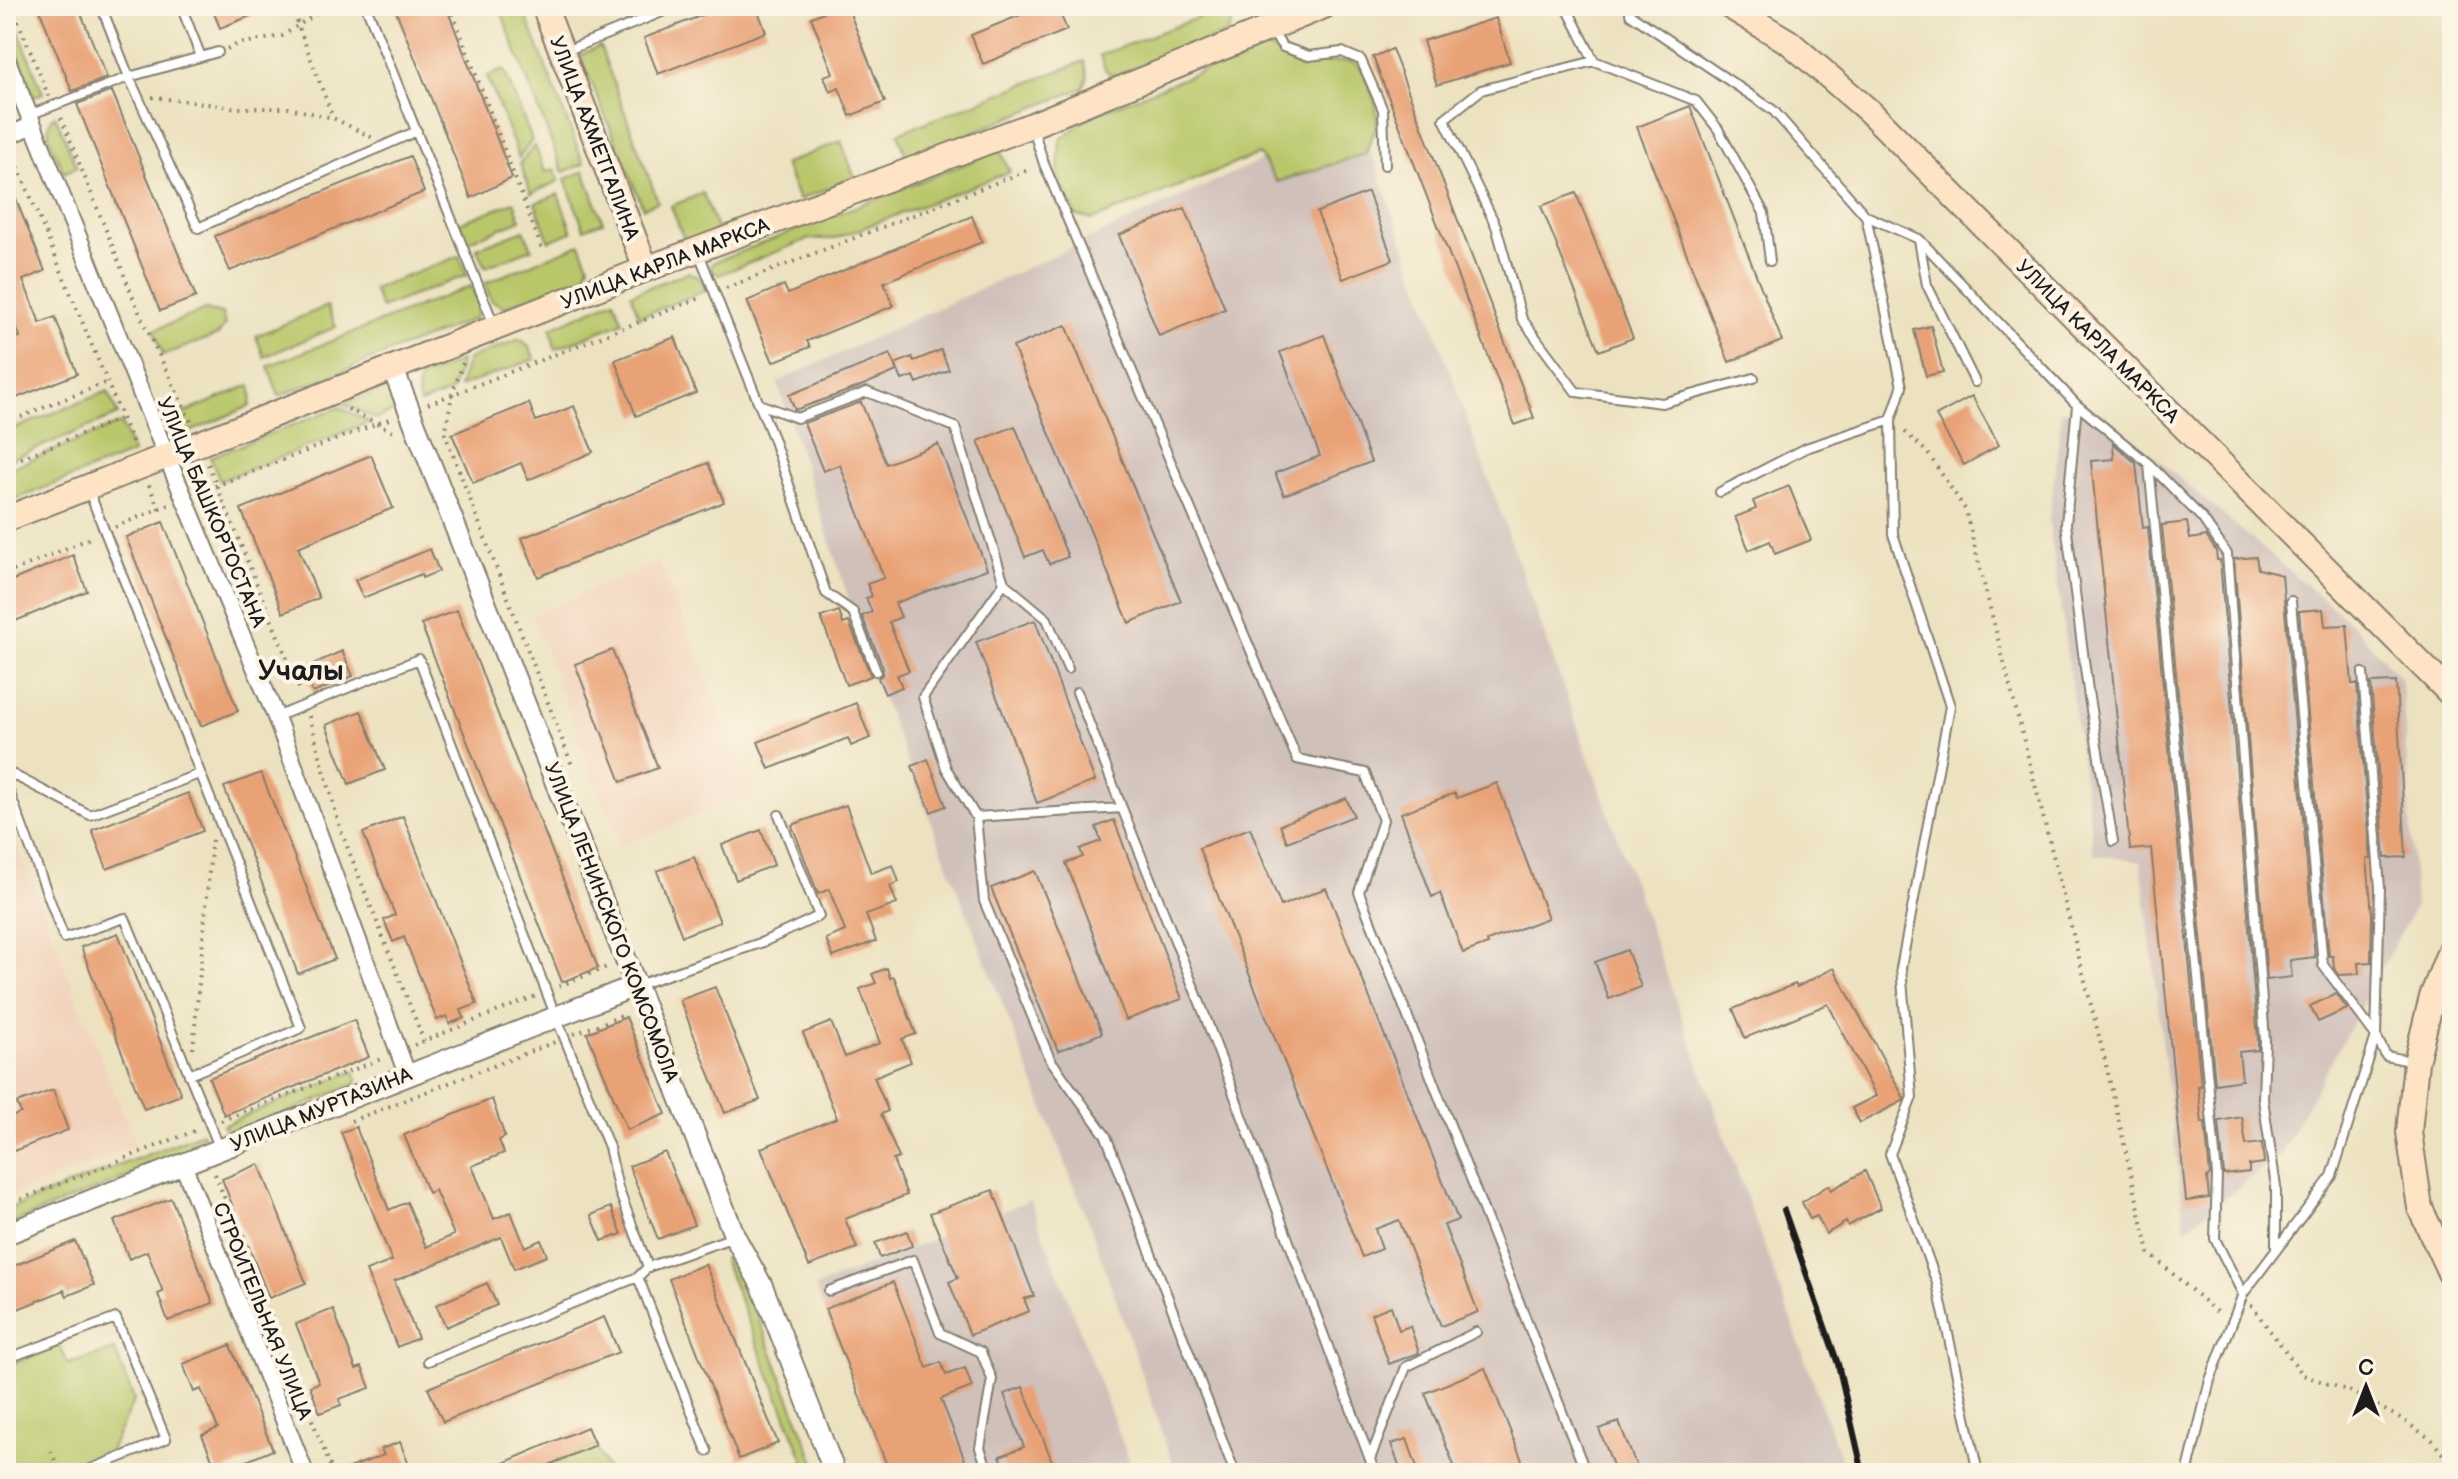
<svg xmlns="http://www.w3.org/2000/svg" width="2458" height="1479" font-family="'Balsamiq Sans',sans-serif">
<style>
.built{fill:#f2d4be}
.industrial{fill:#cfc0ba}
.green{fill:#b9c76a;stroke:#6a7243;stroke-width:2}
.building{fill:#e9a276}
.lines{fill:none;stroke-linecap:round;stroke-linejoin:round}
.service-casing{stroke:#847f6e;stroke-width:12}
.minor-casing{stroke:#847f6e;stroke-width:20}
.tertiary-casing{stroke:#847f6e;stroke-width:24}
.secondary-casing{stroke:#847f6e;stroke-width:28}
.path{stroke:#847f6e;stroke-width:4;stroke-dasharray:2 6;stroke-linecap:butt}
.service{stroke:#fff;stroke-width:8}
.minor{stroke:#fff;stroke-width:16}
.tertiary{stroke:#fff;stroke-width:20}
.secondary{stroke:#fee4c5;stroke-width:24}
.rail{stroke:#1c1c1c;stroke-width:6}
.labels{text-anchor:middle;stroke-width:8;stroke-linejoin:round;paint-order:stroke}
.street-label{font-size:20px;fill:#1c1c1c;stroke:#fcf5e5}
.district-label{font-size:28px;font-weight:bold;fill:#1c1c1c;stroke:#fcf5e5}
</style>
<rect width="100%" height="100%" fill="#fcf5e5"/>
<filter id="ink" filterUnits="userSpaceOnUse"><feTurbulence type="fractalNoise" baseFrequency=".0125" numOctaves="2"/><feDisplacementMap in="SourceGraphic" scale="16" xChannelSelector="R" yChannelSelector="G"/><feConvolveMatrix kernelMatrix="1 2 1 2 8 2 1 2 1" color-interpolation-filters="sRGB"/></filter>
<filter id="wash" filterUnits="userSpaceOnUse"><feTurbulence type="fractalNoise" baseFrequency=".006" numOctaves="4" result="noise"/><feDisplacementMap in="SourceGraphic" scale="32" xChannelSelector="R" yChannelSelector="G"/><feGaussianBlur stdDeviation="1.8" result="paint"/><feColorMatrix in="noise" values="0 0 0 0 0 0 0 0 0 0 0 0 0 0 0 0 0 1.4 0 .05"/><feComposite in="paint" operator="in"/></filter>
<g filter="url(#wash)">
<rect width="100%" height="100%" fill="#ece2c0"/>
<!-- built -->
<path class="built" d="M659,562L754,792L620,846L532,615Z
M6,820L136,1145L6,1197Z"/>
<!-- industrial -->
<path class="industrial" d="M1358,116L1845,1471V1473H1176L1093,1234L876,682L777,382Z
M2062,410L2103,413L2351,623L2402,680L2415,907L2281,1154L2185,1229L2141,862L2094,854L2049,521Z
M1030,1200L1134,1473H890L815,1287Z"/>
<!-- green -->
<path class="green" d="M6,6H9L43,93L34,97L6,24Z
M499,6H522L584,164L563,172Z
M1228,6H1231L1233,20L1228,33L1115,76L1106,71L1100,55Z
M600,46L658,202L643,208L580,55Z
M1263,46L1304,64L1352,61L1363,70L1376,105L1378,123L1365,154L1277,182L1259,154L1093,220L1076,216L1058,177L1060,140L1090,116Z
M1084,61L1088,77L1083,88L907,159L898,133Z
M504,70L532,140L519,158L487,76Z
M55,115L77,167L64,173C57,155 39,129 55,115Z
M841,141L855,178L799,200L784,164Z
M535,146L545,172L555,169L559,181L531,194L520,163Z
M1000,150L1010,172L834,239H808L719,275L711,270L712,263Z
M584,171L603,222L584,229L565,179Z
M703,193L718,231L686,244L671,206Z
M558,194L572,232L549,241L535,203Z
M514,202L521,220L467,242L459,223Z
M524,230L532,249L485,267L477,248Z
M580,244L589,265L585,276L504,307L491,300L485,283Z
M459,256L467,275L381,308L373,289Z
M688,272L701,278L706,290L639,317L631,294Z
M471,286L479,304L476,318L279,396L268,366Z
M614,300L623,322L555,349L551,328Z
M327,306L336,327L264,357L256,336Z
M205,310L222,314L225,325L218,335L163,355L154,330Z
M520,339L528,345L535,359L459,387L468,359Z
M461,361L451,392L420,404L417,390L420,378Z
M250,385L252,395L250,406L188,433L178,429L172,418Z
M383,389L391,392L399,409L376,419L344,404Z
M108,391L118,415L6,461V432Z
M339,407L370,422L220,481L210,457Z
M121,423L133,453L6,503V470Z
M354,1071L357,1079L356,1084L232,1136L226,1132L223,1125Z
M202,1133L206,1141L203,1147L6,1225V1210Z
M735,1258L819,1473H809L723,1259Z
M59,1344L68,1364L115,1350L134,1400L108,1455L64,1473H6V1366Z
M595,1445L609,1473H531Z"/>
<g id="blocks">
<!-- building -->
<path class="building" d="M38,6H78L107,78L72,91Z
M211,6H272L273,7L220,28Z
M394,6H446L512,178L471,198Z
M726,6H756L766,32L658,74L644,38Z
M839,6H847L885,102L850,116L839,88L830,92L824,76L833,73L811,17Z
M1043,6H1057L1067,30L983,64L971,35Z
M1496,18L1510,62L1437,85L1423,41Z
M1392,49L1534,418L1515,425L1373,57Z
M112,91L196,297L160,311L77,104Z
M1690,106L1782,341L1729,362L1637,127Z
M410,156L424,192L230,271L215,236Z
M6,175L45,271L23,280L40,323L55,317L77,374L6,402V342L20,337L6,301Z
M1368,192L1393,260L1343,279L1317,212Z
M1576,193L1633,338L1599,351L1541,206Z
M1185,208L1225,309L1159,336L1119,235Z
M972,216L982,242L884,282L893,306L807,341L810,347L773,362L747,301L784,285L788,294Z
M1066,325L1181,601L1129,623L1013,347Z
M1931,326L1943,372L1926,376L1914,330Z
M1324,335L1371,462L1284,495L1275,473L1320,456L1280,352Z
M675,337L696,393L636,416L615,360Z
M941,350L949,370L917,383L914,376L902,380L895,364L912,357L914,361Z
M890,354L897,371L856,388L795,410L789,395Z
M1972,396L1999,445L1964,465L1936,416Z
M861,402L886,464L938,444L987,569L895,603L901,617L889,622L909,671L897,675L902,687L885,694L878,678L882,675L883,668L862,616L872,612L866,598L872,596L867,584L884,578L840,465L823,471L804,423Z
M529,403L536,421L574,406L593,452L528,480L521,463L473,483L452,434Z
M1015,426L1068,557L1049,564L1043,550L1025,557L978,441Z
M2113,443L2136,463L2143,528L2148,527L2201,1086H2198L2202,1123L2205,1122L2210,1175L2207,1177L2209,1198L2186,1201L2151,848L2130,850L2091,461L2114,459Z
M371,455L393,508L298,547L319,598L283,613L241,509Z
M708,463L724,502L538,577L522,538Z
M1789,486L1811,540L1775,554L1770,541L1749,550L1735,517L1756,509L1753,501Z
M163,522L238,711L201,726L126,537Z
M2187,522L2190,539L2206,536L2216,551L2217,560H2220L2258,1040V1050L2239,1052L2242,1080L2215,1084L2162,525Z
M430,549L439,571L422,578L421,574L363,598L355,580Z
M73,555L87,591L6,625V583Z
M2256,557L2258,569L2282,575L2315,957L2290,960L2292,977L2267,980L2234,559Z
M2323,609L2325,626L2347,625L2352,684H2357L2371,859H2367L2372,914L2371,962L2358,963L2359,974L2339,975L2334,968L2333,956H2329L2299,611Z
M457,610L598,968L562,982L421,624Z
M839,611L843,624L849,622L871,676L846,685L821,617Z
M1035,620L1095,781L1037,803L976,642Z
M612,650L658,768L621,782L575,664Z
M342,651L353,676L313,693L302,669Z
M2396,682L2406,857L2385,858L2371,683Z
M856,703L870,738L851,746L848,738L769,769L758,742Z
M361,711L385,770L349,784L326,725Z
M928,759L946,806L931,812L912,766Z
M261,773L335,959L298,974L224,787Z
M1497,783L1548,918L1487,941L1488,944L1463,953L1440,893L1432,897L1401,813L1455,793L1457,798Z
M188,793L203,831L107,869L92,830Z
M1346,798L1354,816L1287,842L1280,825Z
M846,805L871,873L893,865L899,882L890,886L897,904L866,915L876,941L833,957L826,939L845,931L829,889L818,894L792,825Z
M403,816L477,1004L461,1010L464,1018L449,1024L447,1016L437,1020L404,937L393,942L384,920L395,915L363,833Z
M1114,820L1182,999L1126,1020L1066,863L1083,857L1080,849L1101,841L1096,827Z
M1250,828L1281,906L1326,888L1458,1220L1444,1225L1478,1312L1441,1326L1399,1220L1375,1229L1382,1249L1362,1257L1199,848Z
M761,830L774,865L736,880L722,845Z
M694,857L720,922L682,936L657,871Z
M1035,871L1102,1033L1058,1051L991,888Z
M118,933L181,1095L144,1109L81,947Z
M1627,950L1641,987L1609,999L1595,962Z
M887,968L890,978L894,977L916,1034L902,1039L911,1062L874,1077L888,1111L881,1114L899,1158L893,1160L907,1195L845,1219L857,1248L809,1266L761,1148L837,1118L803,1033L831,1022L845,1057L880,1043L860,989L876,983L872,974Z
M1834,968L1904,1098L1903,1101L1860,1123L1852,1108L1876,1096L1828,1004L1745,1038L1733,1009L1795,984L1797,987Z
M715,987L760,1100L725,1113L680,1000Z
M2336,994L2347,1009L2318,1022L2310,1006Z
M626,1017L666,1114L627,1130L587,1033Z
M354,1020L369,1057L224,1115L209,1078Z
M53,1090L68,1130L6,1154V1119L21,1113L17,1103Z
M492,1099L505,1137L499,1140L504,1153L472,1166L494,1219L511,1212L525,1247L541,1240L547,1256L514,1269L501,1237L394,1281L418,1338L397,1347L366,1271L392,1261L341,1132L356,1127L389,1210L407,1202L426,1247L454,1235L435,1190L428,1193L404,1135Z
M2242,1117L2246,1145L2262,1143L2264,1163L2249,1165V1172L2224,1175L2219,1121Z
M665,1152L694,1225L658,1239L629,1166Z
M259,1164L306,1283L269,1298L222,1179Z
M1865,1171L1881,1208L1848,1226L1846,1222L1826,1234L1817,1216L1810,1219L1802,1202L1829,1185L1831,1190Z
M993,1190L1034,1296L1024,1299L1029,1311L970,1335L949,1282L958,1278L930,1213Z
M171,1198L213,1303L168,1321L158,1294L163,1292L147,1251L129,1259L114,1221Z
M611,1207L622,1234L602,1241L591,1215Z
M907,1231L912,1246L880,1258L875,1243Z
M75,1241L94,1285L67,1296L64,1290L6,1314V1269Z
M705,1264L778,1443L739,1459L669,1279Z
M893,1282L927,1368L941,1362L946,1375L965,1368L972,1387L941,1399L970,1473H890L825,1309Z
M487,1283L497,1305L446,1327L436,1305Z
M1391,1306L1399,1330L1410,1326L1419,1353L1389,1364L1371,1314Z
M333,1309L356,1369L362,1367L370,1388L339,1399L341,1405L320,1413L310,1386L319,1383L296,1324Z
M604,1317L619,1352L443,1422L428,1388Z
M230,1345L273,1450L218,1473L202,1435L218,1428L201,1389L194,1392L183,1364Z
M1485,1368L1527,1473H1457L1425,1393Z
M1023,1387L1055,1469L1044,1473H1007L1000,1456L1024,1447L1004,1394Z
M1619,1422L1639,1473H1616L1599,1429Z
M587,1427L595,1445L531,1473H480Z
M1407,1439L1419,1473H1402L1391,1444Z
M400,1442L410,1468L397,1473H341V1471L384,1455L381,1449Z"/>
</g>
</g>
<g filter="url(#ink)">
<use href="#blocks" fill-opacity="0" stroke="#847f6e" stroke-width="2"/>
<g class="lines">
<!-- service casing -->
<g class="service-casing">
<path id="service" d="M101,6L129,77L198,228L417,131
M181,6L201,57
M366,6L494,325
M1566,6L1594,61L1696,101L1718,129L1764,213L1770,261
M1631,6L1630,14L1773,110L1866,216L1902,387L1891,420L1893,534L1950,706L1901,968L1912,1097L1890,1154L1937,1283L1978,1473
M1272,32L1283,47L1309,56L1342,52L1361,60L1383,110L1385,165
M563,52L677,6
M1594,61L1481,90L1444,119L1496,226L1522,319L1576,392L1662,403L1754,378
M29,115L129,77L218,52
M1033,129L1044,164L1297,759L1365,773L1383,820L1359,892L1586,1473
M1866,216L1919,239L2077,405L2066,524L2089,698L2113,841
M1919,240L1927,285L1975,382
M698,251L759,404L797,418L867,392L955,427L1004,583L923,697L946,768L976,817L984,901L1050,1059L1106,1136L1235,1473
M759,404L773,438L826,593L853,612L876,671
M2077,405L2149,464L2202,518L2227,554L2265,1040L2263,1099L2276,1187V1248
M2149,465L2217,1175L2215,1239L2243,1294
M88,489L301,1028L189,1075
M1720,492L1806,448L1891,420
M1004,583L1047,619L1068,669
M2291,601L2323,965L2376,1036L2386,1056L2415,1062
M1077,692L1122,808
M276,717L419,659L556,1017L609,1147L618,1188L648,1267
M6,771L90,815L199,774
M6,783L64,938L125,918L220,1149
M976,817L1122,808L1202,1008L1375,1473
M638,985L763,942L819,916L779,815
M638,1277L707,1451
M829,1291L913,1260L940,1333L981,1352L992,1379L980,1448L989,1473
M6,1359L116,1318L166,1439L81,1473
M428,1361L638,1277L648,1267L734,1237
M1370,1459L1406,1367L1476,1332
M2185,1473L2188,1470L2210,1380L2243,1294L2332,1176L2376,1036L2380,888L2363,673"/>
</g>
<!-- minor casing -->
<g class="minor-casing">
<path id="minor" d="M6,58L167,457L276,717L407,1074
M6,137L33,125
M183,1164L305,1473"/>
</g>
<!-- tertiary casing -->
<g class="tertiary-casing">
<path id="tertiary" d="M393,369L735,1237L762,1286L835,1473
M6,1234L637,985"/>
</g>
<!-- secondary casing -->
<g class="secondary-casing">
<path id="secondary" d="M544,6L646,269
M1729,6L1789,42L1870,112L2452,695
M6,519L646,269L1032,125L1324,6
M2452,945L2432,997L2416,1062L2409,1132L2420,1208L2452,1277"/>
</g>
<!-- path -->
<path class="path" d="M12,6L49,97
M291,6L333,118
M450,6L543,252
M227,49L238,44L282,36L328,6
M152,97L238,108H289L333,118L373,138
M61,118L141,317L193,426
M12,152L134,447
M726,288L1031,169
M463,363L452,395L445,434L573,768
M428,404L703,297
M348,409L397,434
M6,423L107,382
M1905,432L1927,452L1965,509L2105,1060L2149,1253L2220,1315
M6,464L122,418
M208,464L301,693
M149,485L159,509
M200,492L394,417
M115,527L170,504
M6,574L93,537
M309,716L341,831L424,1041
M559,986L607,967
M574,1034L626,1014
M414,1045L536,996
M193,1049L212,839
M221,1121L384,1058
M351,1121L555,1042
M215,1174L333,1473
M6,1205L197,1130
M2251,1305L2303,1375L2349,1391L2400,1418L2432,1440L2452,1466
M51,1451L60,1473"/>
<!-- service -->
<use href="#service" class="service"/>
<!-- minor -->
<use href="#minor" class="minor"/>
<!-- tertiary -->
<use href="#tertiary" class="tertiary"/>
<!-- secondary -->
<use href="#secondary" class="secondary"/>
<!-- rail -->
<path class="rail" d="M1784,1210L1838,1364L1863,1473"/>
</g>
</g>
<g class="labels">
<!-- street labels -->
<g class="street-label">
<text transform="translate(595 138) rotate(69)" y="7">УЛИЦА АХМЕТГАЛИНА</text>
<text transform="translate(665 263) rotate(-21)" y="7">УЛИЦА КАРЛА МАРКСА</text>
<text transform="translate(2098 341) rotate(45)" y="7">УЛИЦА КАРЛА МАРКСА</text>
<text transform="translate(212 512) rotate(67)" y="7">УЛИЦА БАШКОРТОСТАНА</text>
<text transform="translate(612 922) rotate(69)" y="7">УЛИЦА ЛЕНИНСКОГО КОМСОМОЛА</text>
<text transform="translate(321 1109) rotate(-22)" y="7">УЛИЦА МУРТАЗИНА</text>
<text transform="translate(263 1311) rotate(68)" y="7">СТРОИТЕЛЬНАЯ УЛИЦА</text>
</g>
<!-- district labels -->
<g class="district-label">
<text x="301" y="680">Учалы</text>
</g>
</g>
<!-- margin -->
<rect width="2458" height="1479" fill="none" stroke="#fcf5e5" stroke-width="32"/>
<!-- north arrow -->
<g transform="translate(2366 1387)" stroke="#fcf5e5" stroke-width="6" paint-order="stroke">
<path d="M0-6L14 30L0 20L-14 30Z" fill="#1c1c1c"/>
<text y="-12" font-size="22" font-weight="bold" text-anchor="middle" fill="#1c1c1c">С</text>
</g>
</svg>
